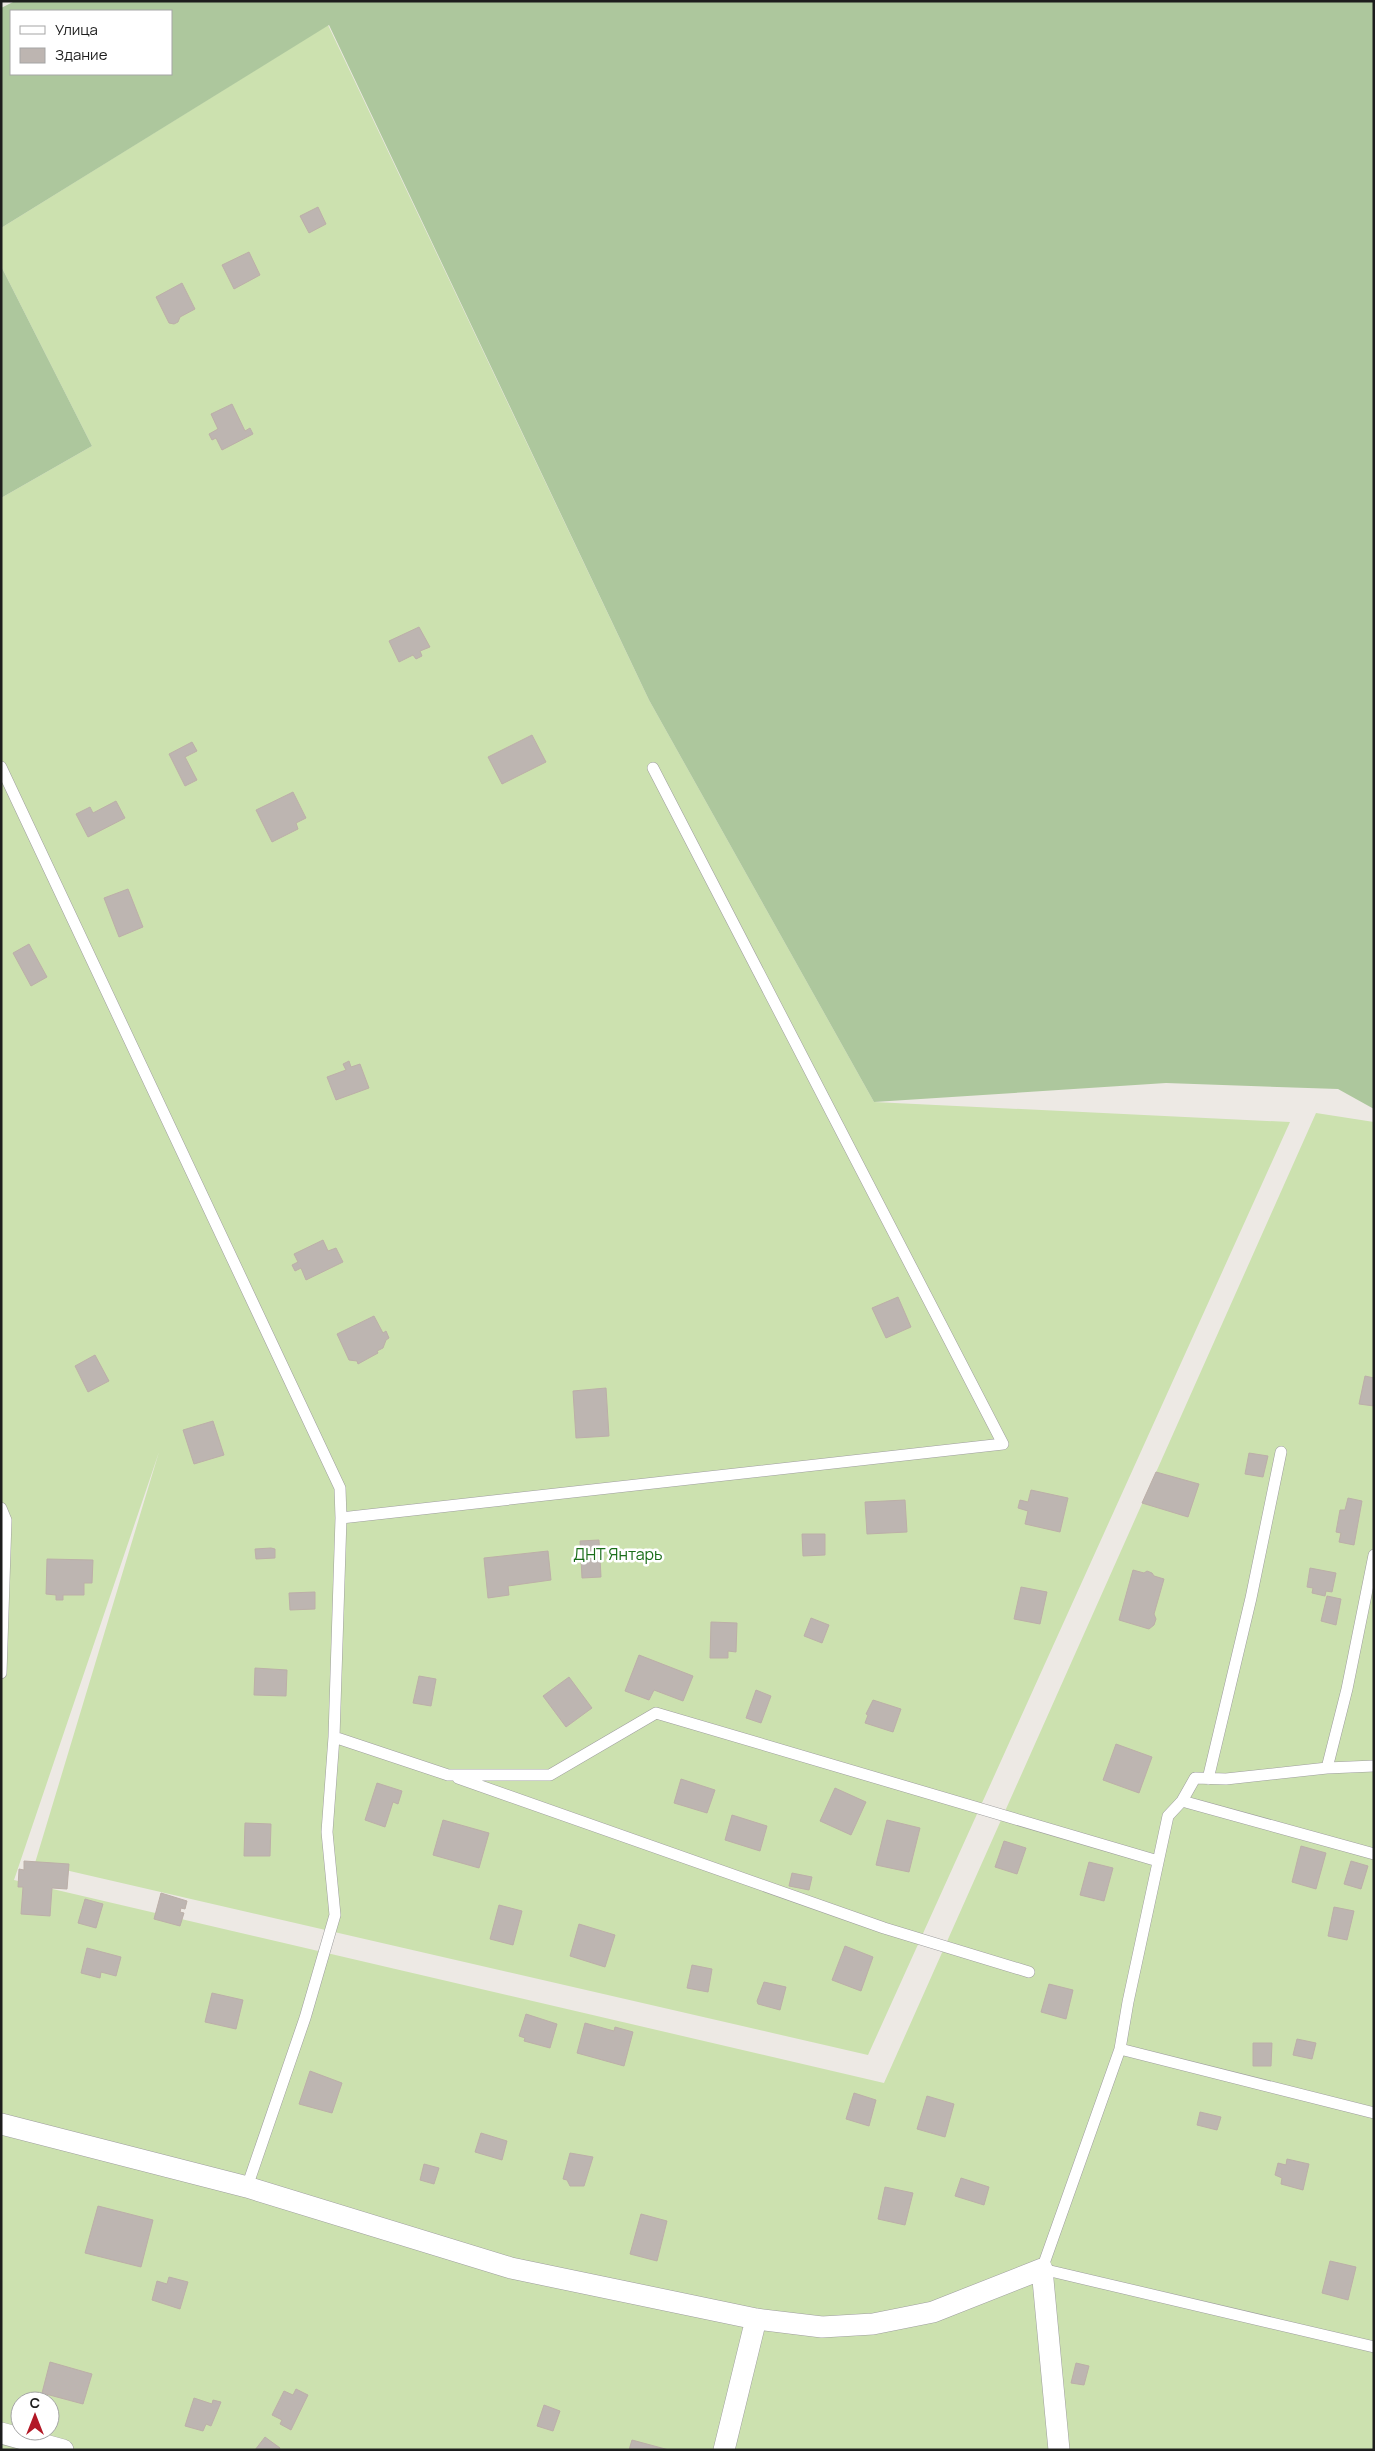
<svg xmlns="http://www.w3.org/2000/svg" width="1375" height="2451" font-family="Manrope,sans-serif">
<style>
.grass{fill:#cce1af;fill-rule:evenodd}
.forest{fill:#adc79d;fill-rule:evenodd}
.building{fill:#bdb5b1;stroke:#bcafa8}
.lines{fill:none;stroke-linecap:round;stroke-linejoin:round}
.service-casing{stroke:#9e9e9e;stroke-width:12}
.minor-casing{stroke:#9e9e9e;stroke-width:22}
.service{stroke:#fff;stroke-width:11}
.minor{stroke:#fff;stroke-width:21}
.labels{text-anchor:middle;stroke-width:5;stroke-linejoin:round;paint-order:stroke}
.park-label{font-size:16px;fill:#196d18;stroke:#fff}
</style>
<rect width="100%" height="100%" fill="#ede9e4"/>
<!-- grass -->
<path class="grass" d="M328,25L649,700L874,1102L1290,1122L868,2055L35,1863L159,1452L14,1880L884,2083L1316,1113L1374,1122V2450H1V498L92,446L1,266V228ZM20,2401H50V2431H20Z"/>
<!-- forest -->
<path class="forest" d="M15,1H1374V1109L1338,1089L1166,1083L874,1102L649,700L329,25L1,228V8ZM11,11H171V74H11Z
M1,266L92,446L1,498Z"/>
<!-- building -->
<path class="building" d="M318,207L326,224L309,233L300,216Z
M249,252L260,275L234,289L222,265Z
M182,283L195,309L180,317L178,322L174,324L169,323L156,297Z
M232,404L245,431L250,428L253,434L222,450L216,438L212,440L209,434L218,429L211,414Z
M419,627L430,647L420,651L422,656L416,659L413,655L399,662L389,641Z
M532,735L546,762L502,784L488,757Z
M192,742L197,751L185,757L197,780L185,786L169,754Z
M293,792L306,818L296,823L298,829L272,842L256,810Z
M116,801L125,818L88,837L76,814L90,807L93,813Z
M128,889L143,927L119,937L104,898Z
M29,944L47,977L31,986L13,953Z
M349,1061L351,1067L360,1064L369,1088L336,1100L327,1077L346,1070L343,1064Z
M323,1240L328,1251L336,1248L343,1262L306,1280L301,1268L295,1271L292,1265L298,1262L294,1254Z
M898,1297L911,1327L886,1338L872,1308Z
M374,1316L383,1333L386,1331L389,1338L386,1340L383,1348L377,1351L378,1353L358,1364L357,1361L349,1360L337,1334Z
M95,1355L109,1381L88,1392L75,1366Z
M1365,1376L1374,1378V1406L1359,1404Z
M606,1388L609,1436L576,1438L573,1391Z
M213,1421L224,1455L194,1464L183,1430Z
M1249,1453L1268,1456L1263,1477L1245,1474Z
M1156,1472L1199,1484L1188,1517L1142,1503Z
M1031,1490L1068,1498L1060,1532L1025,1524L1028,1511L1018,1508L1020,1500L1028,1502Z
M1348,1498L1362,1501L1354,1545L1339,1542L1341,1533L1336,1532L1340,1510H1345Z
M905,1500L907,1532L867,1534L865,1502Z
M802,1534H825V1555L803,1556Z
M599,1540L601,1577L582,1578L580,1541Z
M271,1548L275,1549V1558L256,1559L255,1549Z
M548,1551L551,1580L508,1586L509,1595L488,1598L484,1558Z
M47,1559L93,1560L92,1583H84V1595H63V1600H56V1595L46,1594Z
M1310,1568L1336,1573L1332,1592L1326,1591L1325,1596L1312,1593L1313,1588L1307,1587Z
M1133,1570L1144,1573L1147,1571L1152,1573L1154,1576L1164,1579L1154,1614L1156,1619L1154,1625L1149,1629L1119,1620Z
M1021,1587L1047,1592L1040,1624L1014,1619Z
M315,1592V1609L290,1610L289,1593Z
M1327,1596L1341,1599L1336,1625L1321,1621Z
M811,1618L829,1625L822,1643L804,1636Z
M711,1622L737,1623L736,1652L728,1651V1658H710Z
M639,1655L693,1676L683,1701L654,1690L649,1700L625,1691Z
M255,1668L287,1670L286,1696L254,1695Z
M419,1676L436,1679L431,1706L413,1703Z
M569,1677L592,1708L566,1727L543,1696Z
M756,1690L771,1696L761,1723L746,1718Z
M873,1700L901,1709L893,1732L865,1723L868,1715L866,1714Z
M1116,1744L1152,1757L1139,1793L1103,1780Z
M681,1779L715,1790L707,1813L674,1803Z
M377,1783L402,1791L398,1804L393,1802L385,1827L365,1820Z
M835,1788L866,1802L851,1835L820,1821Z
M732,1815L767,1826L760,1851L725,1840Z
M443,1820L489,1833L479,1868L433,1855Z
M887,1820L920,1828L909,1872L876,1865Z
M245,1823L271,1824L270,1856H244Z
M1004,1841L1026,1848L1017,1874L995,1867Z
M1301,1846L1326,1853L1316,1889L1292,1882Z
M24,1861L69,1864L67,1889L52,1888L50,1916L21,1914L23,1887H18L19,1869L24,1870Z
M1351,1861L1368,1866L1361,1889L1344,1884Z
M1089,1862L1113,1868L1104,1901L1080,1895Z
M792,1873L812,1877L809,1890L789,1886Z
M161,1893L187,1901L185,1909L181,1908L180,1912L184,1913L180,1926L154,1919Z
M85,1899L103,1904L96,1928L78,1923Z
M499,1905L522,1911L513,1945L490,1939Z
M1334,1907L1354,1911L1347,1940L1328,1936Z
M579,1924L615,1935L605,1967L570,1956Z
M845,1946L873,1957L861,1991L832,1980Z
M87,1948L121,1957L116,1976L101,1972L100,1978L81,1973Z
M692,1965L712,1969L708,1992L687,1988Z
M764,1982L786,1987L780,2010L758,2004L757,2001Z
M1049,1984L1073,1990L1066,2019L1041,2012Z
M212,1993L243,2000L236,2029L205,2022Z
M526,2014L557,2024L550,2048L524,2041L525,2038L519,2036Z
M585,2023L614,2031L615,2027L633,2032L624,2066L577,2053Z
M1297,2039L1316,2043L1312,2059L1293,2055Z
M1253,2043H1272L1271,2066H1253Z
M310,2071L342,2083L332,2113L299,2104Z
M854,2093L876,2100L869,2126L846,2119Z
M927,2096L954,2104L945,2137L917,2129Z
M1200,2112L1221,2117L1217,2130L1197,2125Z
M481,2133L507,2141L502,2160L475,2152Z
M570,2153L593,2157L584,2186H570L567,2180L563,2179Z
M1287,2159L1309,2164L1303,2190L1281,2184L1282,2178L1275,2175L1278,2163L1286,2165Z
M424,2164L439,2168L434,2184L420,2180Z
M961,2178L989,2187L984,2205L955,2196Z
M885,2187L913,2193L905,2225L878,2219Z
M98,2206L153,2220L141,2267L85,2253Z
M641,2214L667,2221L657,2261L630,2254Z
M1330,2261L1356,2267L1348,2300L1322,2293Z
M169,2277L188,2282L180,2309L152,2300L157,2281L167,2284Z
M50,2362L92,2374L83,2404L42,2393Z
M1076,2363L1089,2366L1084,2385L1071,2383Z
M296,2389L308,2395L291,2430L280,2424L282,2420L272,2415L284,2391L293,2395Z
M194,2398L212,2404L213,2400L221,2402L211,2426L206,2424L203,2431L185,2426Z
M544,2405L560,2411L553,2431L537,2426Z
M265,2437L280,2448L279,2450H255Z
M632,2440L669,2450H629Z"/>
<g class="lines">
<!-- service casing -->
<g class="service-casing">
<path id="service" d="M1,767L340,1488L341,1518
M1,1508L6,1520L1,1673
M334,1737L341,1518L1003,1444L653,768
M1374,1766L1327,1768L1226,1779L1195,1778L1182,1801L1168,1816L1128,2002L1120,2049L1042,2269L1374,2347
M1327,1768L1347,1689L1374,1555
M458,1778L884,1928L1029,1972
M1208,1779L1251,1598L1281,1452
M1182,1801L1374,1854
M1120,2049L1374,2113
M247,2187L305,2018L335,1915L327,1832L334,1737L448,1775H550L656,1713L1158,1861"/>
</g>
<!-- minor casing -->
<g class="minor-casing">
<path id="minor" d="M1,2124L247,2187L511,2268L756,2319L822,2327L873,2324L933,2312L1042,2269L1059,2450
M1,2433L63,2450
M724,2450L756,2319"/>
</g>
<!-- service -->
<use href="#service" class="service"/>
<!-- minor -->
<use href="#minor" class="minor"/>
</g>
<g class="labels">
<!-- park labels -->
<g class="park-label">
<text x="618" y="1560">ДНТ Янтарь</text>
</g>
</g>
<!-- border -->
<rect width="1375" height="2451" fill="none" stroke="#1d1d1d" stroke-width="5"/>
<!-- legend -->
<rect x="10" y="10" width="162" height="65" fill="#ffffff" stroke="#a5a5a5"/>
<rect x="20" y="26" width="25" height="8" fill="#ffffff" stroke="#a5a5a5"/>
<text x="55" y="35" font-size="15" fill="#1d1d1d">Улица</text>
<rect x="20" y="48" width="25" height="15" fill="#bdb5b1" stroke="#a5a5a5"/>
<text x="55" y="60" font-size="15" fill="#1d1d1d">Здание</text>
<!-- north arrow -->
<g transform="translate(35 2416)"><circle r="24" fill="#ffffff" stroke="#a5a5a5"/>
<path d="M0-4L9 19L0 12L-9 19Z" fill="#b21826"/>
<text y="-8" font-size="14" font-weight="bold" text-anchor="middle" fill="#1d1d1d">С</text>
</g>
</svg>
